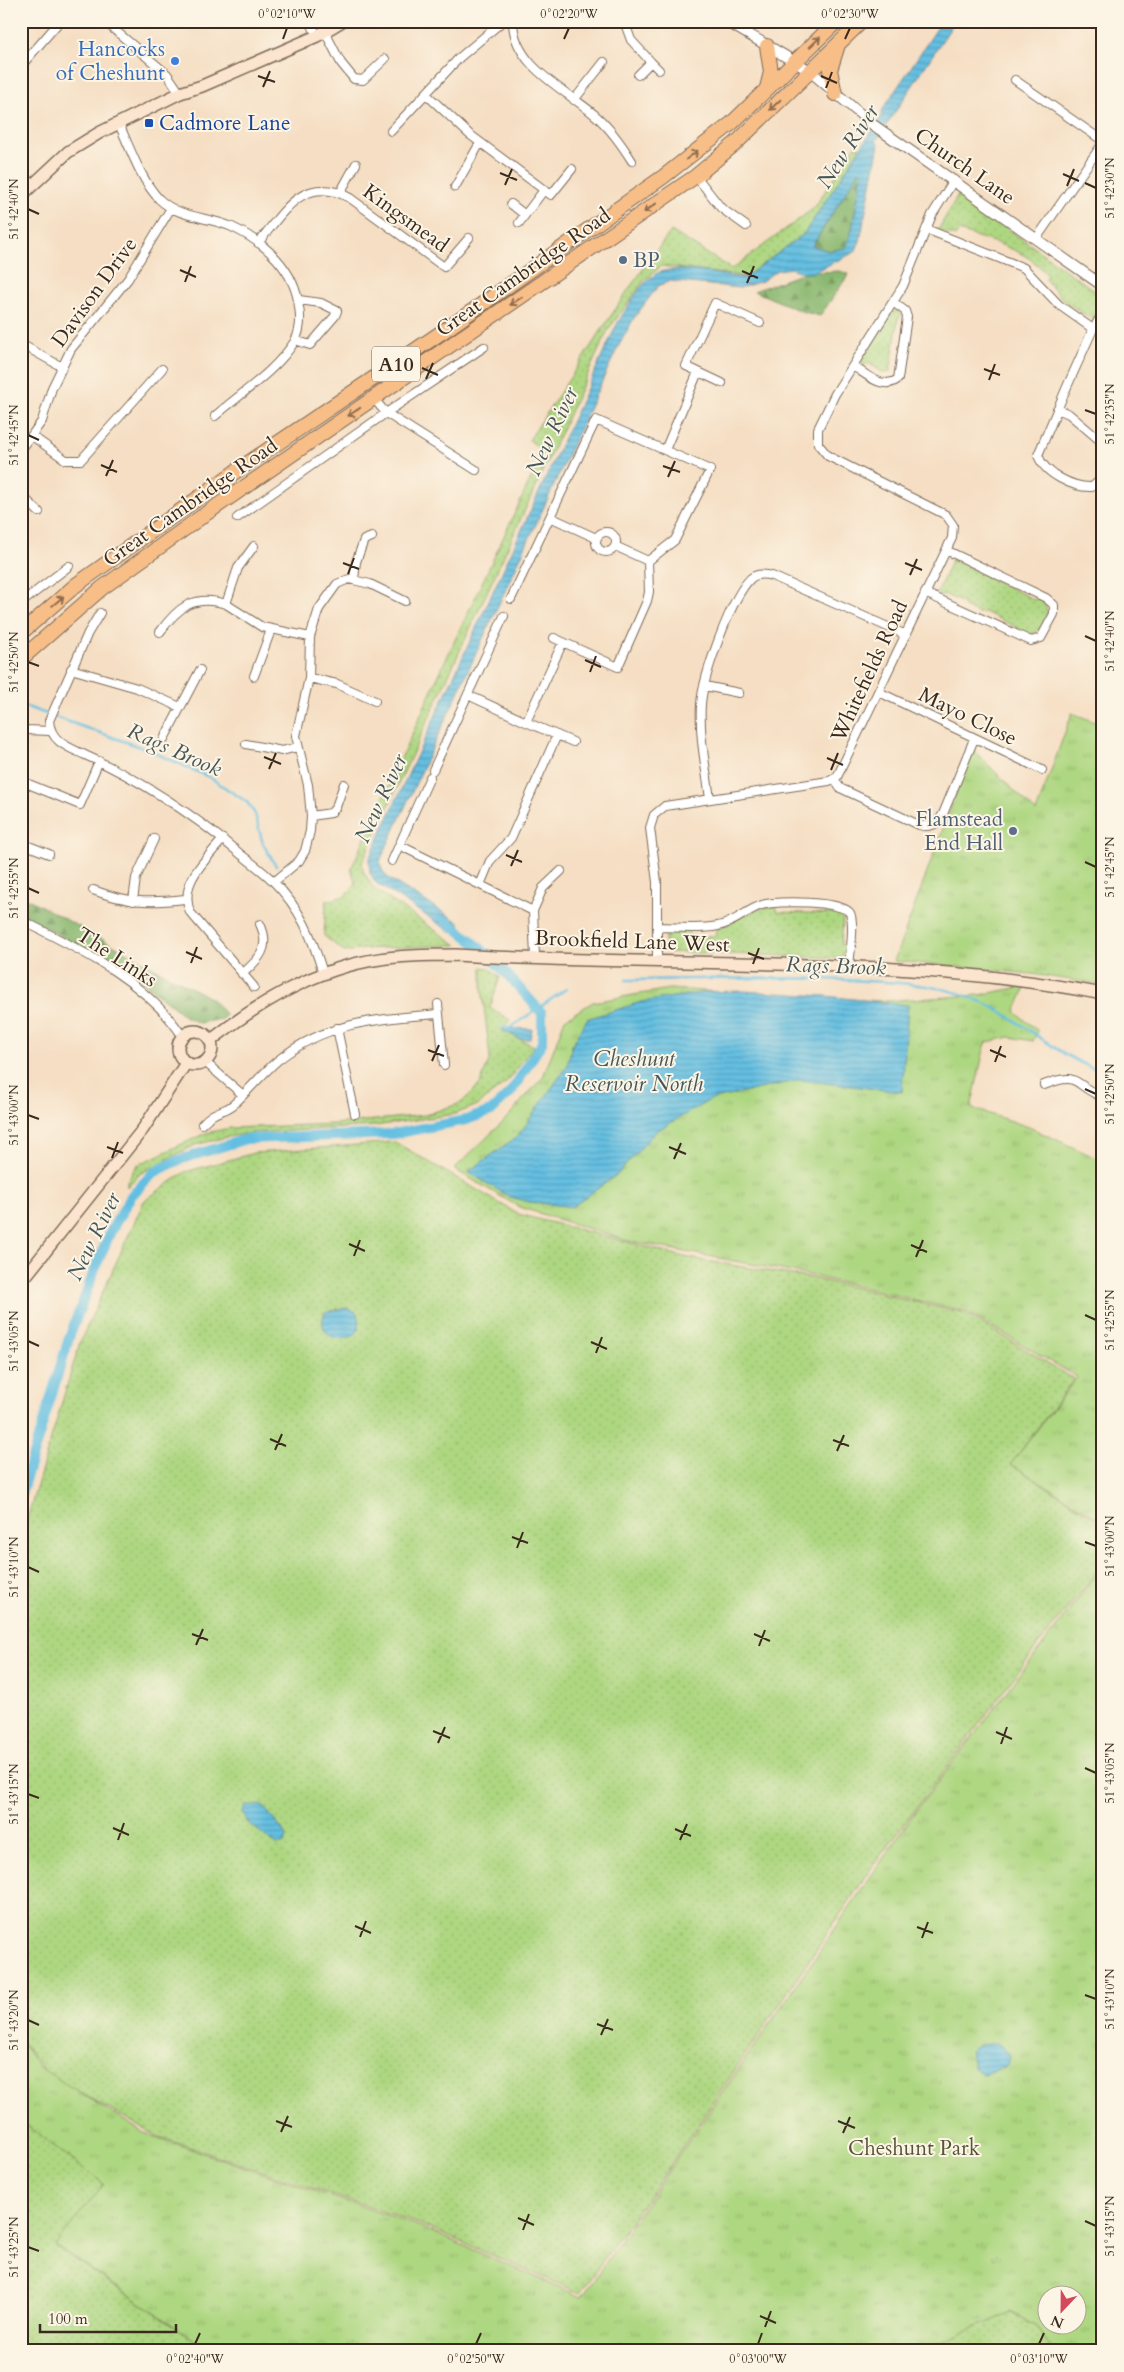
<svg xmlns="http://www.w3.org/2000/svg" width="1124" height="2372" font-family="Cardo,serif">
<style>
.grass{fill:url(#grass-dots);stroke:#748050}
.forest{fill:url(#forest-firs);stroke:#627146}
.park{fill:url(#park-tufts);stroke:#748050;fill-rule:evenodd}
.water{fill:url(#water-rules);stroke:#507480;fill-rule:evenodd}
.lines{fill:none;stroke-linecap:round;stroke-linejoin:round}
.stream{stroke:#64bfe2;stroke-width:2.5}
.canal{stroke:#64bfe2;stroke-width:10}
.minor-casing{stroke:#7c6958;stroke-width:10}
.tertiary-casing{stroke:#7c6958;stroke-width:12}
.secondary-casing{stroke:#7c6958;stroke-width:14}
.trunk-casing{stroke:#7c6958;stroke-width:16}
.minor{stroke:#fff;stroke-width:8}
.tertiary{stroke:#fff;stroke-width:10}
.secondary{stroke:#fce5cf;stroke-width:11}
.trunk{stroke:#f7be88;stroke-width:14}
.oneway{stroke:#906d4e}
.ticks{fill:none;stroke:#3b2a1e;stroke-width:2}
.shop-dot{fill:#3f7fe0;stroke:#fcf5e5;stroke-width:2}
.transit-dot{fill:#1a4fb4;stroke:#fcf5e5;stroke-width:2}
.service-dot{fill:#5c6f8a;stroke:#fcf5e5;stroke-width:2}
.labels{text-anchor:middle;stroke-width:4;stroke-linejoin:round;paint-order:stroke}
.shield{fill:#fcf5e5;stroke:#75675a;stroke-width:1}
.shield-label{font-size:20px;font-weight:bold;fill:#3b2a1e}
.shop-label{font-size:21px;fill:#366cbe;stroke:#fcf5e5;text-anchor:end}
.transit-label{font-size:21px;fill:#164399;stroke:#fcf5e5;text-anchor:start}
.street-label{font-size:21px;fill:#3b2a1e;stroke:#fcf5e5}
.service-label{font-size:21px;fill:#4e5e75;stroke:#fcf5e5;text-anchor:start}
.park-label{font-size:21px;fill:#585537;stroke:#fcf5e5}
.water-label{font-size:22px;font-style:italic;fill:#475759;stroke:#fcf5e5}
.neatline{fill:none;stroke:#3b2a1e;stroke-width:2}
.ticks-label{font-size:12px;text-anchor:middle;fill:#3b2a1e}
</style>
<defs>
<pattern id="grass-dots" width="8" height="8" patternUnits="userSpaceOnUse" patternTransform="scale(1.25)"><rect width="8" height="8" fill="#aed781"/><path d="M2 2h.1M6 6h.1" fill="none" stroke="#97b96f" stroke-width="1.8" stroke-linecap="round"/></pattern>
<pattern id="forest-firs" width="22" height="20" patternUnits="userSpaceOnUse" patternTransform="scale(1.25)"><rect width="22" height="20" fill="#8ab86f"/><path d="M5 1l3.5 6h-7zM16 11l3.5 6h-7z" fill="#72965b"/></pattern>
<pattern id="park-tufts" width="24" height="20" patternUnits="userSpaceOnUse" patternTransform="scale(1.25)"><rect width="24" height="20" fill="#aed781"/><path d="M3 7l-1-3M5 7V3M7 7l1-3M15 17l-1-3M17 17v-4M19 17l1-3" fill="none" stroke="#97b96f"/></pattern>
<pattern id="water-rules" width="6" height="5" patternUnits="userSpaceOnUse" patternTransform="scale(1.25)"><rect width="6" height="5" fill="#64bfe2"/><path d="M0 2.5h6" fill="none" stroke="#549bb7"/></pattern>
</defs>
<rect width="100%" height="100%" fill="#fcf5e5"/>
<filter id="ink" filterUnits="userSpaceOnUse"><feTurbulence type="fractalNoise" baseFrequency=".02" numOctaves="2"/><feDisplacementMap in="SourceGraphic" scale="10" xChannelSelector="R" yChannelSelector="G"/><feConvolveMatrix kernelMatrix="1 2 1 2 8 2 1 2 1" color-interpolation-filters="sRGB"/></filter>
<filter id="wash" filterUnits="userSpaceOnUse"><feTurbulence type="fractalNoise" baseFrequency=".0096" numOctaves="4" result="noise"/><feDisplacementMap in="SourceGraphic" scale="20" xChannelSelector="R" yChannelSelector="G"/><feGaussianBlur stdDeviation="1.12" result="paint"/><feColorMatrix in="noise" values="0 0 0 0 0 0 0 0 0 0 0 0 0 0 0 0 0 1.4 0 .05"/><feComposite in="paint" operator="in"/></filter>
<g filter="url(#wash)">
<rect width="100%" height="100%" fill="#f5dec3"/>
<!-- grass -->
<path class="grass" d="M856,145L860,148L804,234L749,277L661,266L644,281L608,330L362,863L363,871L374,889L457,945L364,949L345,952L324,936L326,901L345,896L356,883L351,869L446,659L544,451L529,440L628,290L671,231L732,269L814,208Z
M959,194L1102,296L1103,303L1096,316L1090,318L1064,301L1045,279L1047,275C1028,249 988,241 959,231L955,236L938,230Z
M894,311L903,314L898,319L890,372L884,373L868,363L862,367V359Z
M952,559L1035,600L1037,597C1049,604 1049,615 1043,627L1031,635L1018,633L1020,629L985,612L978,613L964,607L963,603L944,594L942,597L937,593Z
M776,906L778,912L839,914L843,920L841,945L848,946L841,958L669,952L665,945V934L671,930H688L689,936H715L716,929L757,909Z
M482,967L489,968L500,977L490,1008L510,1020L502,1030L534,1046L507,1082L478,1105L455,1114L375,1126L253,1133L227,1137L195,1145L139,1174L127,1187V1181L137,1165L206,1133L230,1128L335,1124L425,1115L461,1103L480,1084L490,1058L482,989Z
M395,1142L518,1214L689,1258L816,1279L967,1314L1074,1379L1011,1464L1103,1523V1565L1045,1636L875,1863L670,2166L580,2293L417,2223L157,2136L47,2074L21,2041V1539L80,1342L144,1201L185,1172L254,1153Z
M21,2121L104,2184L55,2246L211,2351H21Z
M1011,2313L1036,2325L1053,2351H918Z"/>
<!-- forest -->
<path class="forest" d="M860,170L862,172L852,229L846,248L829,251L812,246Z
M839,271L849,274L820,316L801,311L754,291L804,273Z
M21,895L212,999L226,1015L222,1019L199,1023L186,1017L143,982L21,914Z"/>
<!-- park -->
<path class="park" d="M1072,713L1103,725V985L1032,974L894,961C921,891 945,820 973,750L1036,812Z
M1026,986L1015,1012L1038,1031L1033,1041L1010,1037L987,1042L984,1049L971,1108L1029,1127L1103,1161V1521L1011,1464L1077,1377L967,1312L813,1276L628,1241L519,1207L454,1169L505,1120L543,1077L565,1019L593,1002L669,989L882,1001L980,995Z
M1103,1566V2351H1053L1036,2325L1011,2313L918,2351H211L55,2245L104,2184L21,2121V2041L39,2067L144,2133L416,2225L582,2297L915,1812ZM1046,2294H1076V2324H1046Z"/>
<!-- water -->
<path class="water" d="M942,21H955L876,141L879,144L860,241L855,252L812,273H804L791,268L777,270L762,281L740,288L670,281L658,286L634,318L617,349L380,861L382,870L388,878L460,923L453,933L376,883L370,873L369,859L616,326C626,310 639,284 656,274C674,263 722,276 744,278L804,234L881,117L883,109ZM860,170L862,172L852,229L846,248L829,251L812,246Z
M742,991L825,996L908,1005L902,1092L800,1080L710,1100L655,1132L618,1174L572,1207L530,1202L510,1197L468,1172L518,1136L567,1066L572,1045L587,1019L641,1002L706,992Z
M502,1028L532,1029L530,1039H520L502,1030Z
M347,1308L356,1312C375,1347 310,1348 325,1312Z
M245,1805L263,1806L287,1836L285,1843L277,1845L247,1822L243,1812Z
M998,2043L1009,2055L1007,2066L984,2074L973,2067L970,2051L980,2045Z"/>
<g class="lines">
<!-- stream -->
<path class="stream" d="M21,705L146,749L209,777L247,802L255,814L263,844L276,866
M626,980C706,979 786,976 866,981C907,983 945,985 982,1002
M985,1003C1022,1020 1066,1063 1103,1071
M502,1028H510L566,989"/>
<!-- canal -->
<path class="canal" d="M21,1494L70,1335L97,1264L111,1231L131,1196L153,1173L179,1160L246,1139L393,1134L466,1120L491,1111L511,1092L542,1043V1013C514,982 481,943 446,922"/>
</g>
</g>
<g filter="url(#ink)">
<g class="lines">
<!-- minor casing -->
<g class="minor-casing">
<path id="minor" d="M104,21L167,74L180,93
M310,21L317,36
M513,21C513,67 567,90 596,116C611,129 622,145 632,161
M624,21L631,40L651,62
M325,32L341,63L354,79L363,80L385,59
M21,66L60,21
M638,75L651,62L659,70
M1015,80L1103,141
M426,94L469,134L551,195L572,169
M574,100L604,62
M118,122C130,147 140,179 159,199C180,219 208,216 232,227C266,243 295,270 299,307C301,318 300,331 295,341C276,371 241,393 215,416
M391,131L459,58L503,21
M696,176L721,208L746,226
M455,187L480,143
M340,193L356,164
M511,204L525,215L519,223
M525,215L544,190
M926,229L1024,268L1059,305L1093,329
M1036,239L1103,143
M258,243C284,212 303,173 350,198L444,267L469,238
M1103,313L1093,329L1066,389L1038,455C1044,474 1074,488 1092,487L1099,481L1103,472
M295,340L310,345L335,316L337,311L321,303L299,300
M21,344L62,367
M853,366C866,374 883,391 898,379L907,317L905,311L893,302
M722,383L686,366L715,303L760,323
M374,399L386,413L476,470
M1057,409L1069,414L1103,443
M32,436L66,460H81L162,369
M21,450L42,421L52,388L71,349L128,279L171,208
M665,450L698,372
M21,495L39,512
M550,517L596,538
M237,518L386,413L484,347
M596 542a10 10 0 1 1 20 0a10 10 0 1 1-20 0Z
M254,546L238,568L226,604L262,627L310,637
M615,546L648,561
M354,579L356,562L364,540L372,537
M925,593L1031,641L1041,638L1054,614V605L1046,598L946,550
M511,599L596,420L710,470L675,540L648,561L649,592L647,601L618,667L554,638
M21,603L69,566
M100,613L88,633L49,721C51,742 68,747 85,755C141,780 191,813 238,852C250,862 262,870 273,881C301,909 312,937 323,973
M160,632C178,607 194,594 226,604
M563,642L526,722L573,742
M71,669L137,688L180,707
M254,676L271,630
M309,678L337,684L375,701
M705,686L739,693
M879,692L1042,770
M468,695L526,722
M21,727L27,730L50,731
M164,739L200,670
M246,744L282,751L297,747
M433,770L504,616
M834,779L840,788L919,825C931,828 937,825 943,814L974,739
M21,781L80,805L99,761
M710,799C706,768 699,736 701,704C703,677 731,597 751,578C757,573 765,574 772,576L906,635
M311,816L331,813L336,807L344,784
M223,839C205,861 179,882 190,912L254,987
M21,843L49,854
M399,845L533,911L535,957
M392,861L430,777
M274,882L299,861L305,851L310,831L311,816L308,785L296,736L309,678L310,637L319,609L337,584L349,579L370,584L405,601
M480,885L490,861L511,838L557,735
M93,890C127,903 150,903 185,899
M133,901L136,878L154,839
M533,911L543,888L561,871
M21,920C79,949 147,981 183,1037
M657,927C676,927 698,930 718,926C735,923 746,910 762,905C776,900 843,901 850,913C855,924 850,954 849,966
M657,960V882L650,828L654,815L665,806L829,781L837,777L952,538L953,525L946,515L828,456L818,444V429L835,394L903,286L932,215L954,180
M242,974C260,959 271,947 260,924
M438,1004L444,1065
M337,1028L355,1114
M205,1062L243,1095
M1044,1085C1081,1070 1073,1086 1103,1097
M202,1124C215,1109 224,1113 234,1104C249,1090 262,1074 277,1061C326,1021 379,1019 439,1014"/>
</g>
<!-- tertiary casing -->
<g class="tertiary-casing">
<path id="tertiary" d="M726,21L810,71L872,124L1103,286"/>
</g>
<!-- secondary casing -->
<g class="secondary-casing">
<path id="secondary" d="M21,196L68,152L99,133L180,93L202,86L317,36L342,21
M178 1048a17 17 0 1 1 34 0a17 17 0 1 1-34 0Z
M210,1041C260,1002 316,968 380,959C405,955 431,955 456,955C672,968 890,953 1103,994
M21,1282L143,1129L186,1063"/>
</g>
<!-- trunk casing -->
<g class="trunk-casing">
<path id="trunk" d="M767,88L771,72L767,46
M835,94L830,70L837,48
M21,633L76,585L235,472L451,326L663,177L732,123L837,21
M21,659L102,588L204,515L696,176L736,143L862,21"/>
</g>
<!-- minor -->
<use href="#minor" class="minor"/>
<!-- tertiary -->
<use href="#tertiary" class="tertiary"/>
<!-- secondary -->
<use href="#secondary" class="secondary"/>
<!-- trunk -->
<use href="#trunk" class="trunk"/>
</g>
<!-- one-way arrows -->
<defs><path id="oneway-shaft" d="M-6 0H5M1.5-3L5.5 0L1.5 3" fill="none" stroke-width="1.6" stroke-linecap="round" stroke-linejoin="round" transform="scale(1.25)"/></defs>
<g class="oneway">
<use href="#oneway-shaft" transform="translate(815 42) rotate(-44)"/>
<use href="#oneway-shaft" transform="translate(775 105) rotate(136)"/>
<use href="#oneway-shaft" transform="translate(692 155) rotate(-37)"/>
<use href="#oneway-shaft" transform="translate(650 208) rotate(144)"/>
<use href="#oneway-shaft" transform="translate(516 301) rotate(146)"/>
<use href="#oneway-shaft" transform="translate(354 412) rotate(146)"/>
<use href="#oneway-shaft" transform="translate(58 601) rotate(-40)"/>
</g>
</g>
<!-- ticks -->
<path class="ticks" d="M283,39L287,28M564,39L569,28M845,39L850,28M258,76L275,82M821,76L837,83M263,87L270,71M826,88L832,72M500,173L517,180M1063,174L1079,181M1085,183L1096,188M505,185L512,169M1067,186L1074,169M28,209L39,214M180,270L196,277M742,271L758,278M185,282L191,266M747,283L754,266M422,368L438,375M984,369L1000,375M426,379L433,363M989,380L995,364M1085,410L1096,414M28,435L39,440M101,465L117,472M663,466L680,472M106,476L113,460M668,477L675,461M343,563L359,569M905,563L922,570M348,574L354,558M910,575L917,559M1085,636L1096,641M585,660L601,667M28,662L39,666M590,672L596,656M264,757L281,764M827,758L843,765M269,769L276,753M831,770L838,753M506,855L522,862M1085,862L1096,867M511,866L518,850M28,888L39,893M186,952L202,959M748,953L764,959M191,963L197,947M753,964L759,948M428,1050L444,1056M990,1050L1006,1057M432,1061L439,1045M995,1062L1001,1046M1085,1089L1096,1094M28,1115L39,1119M107,1147L123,1153M669,1147L686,1154M112,1158L118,1142M674,1159L681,1143M349,1244L365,1251M911,1245L927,1252M354,1256L360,1240M916,1257L923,1240M1085,1315L1096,1320M28,1341L39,1346M591,1342L607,1349M596,1353L602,1337M270,1439L286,1446M833,1440L849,1446M275,1450L282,1434M837,1451L844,1435M512,1537L528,1543M1085,1542L1096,1546M517,1548L523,1532M28,1567L39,1572M192,1634L208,1640M754,1634L770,1641M196,1645L203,1629M759,1646L765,1630M433,1731L450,1738M996,1732L1012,1739M438,1743L445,1727M1001,1744L1007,1727M1085,1768L1096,1773M28,1794L39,1798M113,1828L129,1835M675,1829L691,1836M118,1840L124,1823M680,1840L687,1824M355,1926L371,1933M917,1927L933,1933M360,1937L366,1921M922,1938L928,1922M1085,1995L1096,1999M28,2020L39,2025M597,2024L613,2030M601,2035L608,2019M276,2121L292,2127M838,2121L855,2128M281,2132L288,2116M843,2133L850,2117M518,2218L534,2225M1085,2221L1096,2226M523,2230L529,2214M28,2247L39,2251M760,2316L776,2323M765,2327L771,2311M195,2344L200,2333M476,2344L481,2333M758,2344L762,2333M1039,2344L1044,2333"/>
<!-- markers -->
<circle class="shop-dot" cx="175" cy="61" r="5"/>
<rect class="transit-dot" x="144" y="118" width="10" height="10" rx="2.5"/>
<g class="service-dot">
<circle cx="623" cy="260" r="5"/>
<circle cx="1013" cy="831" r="5"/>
</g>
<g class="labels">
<!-- shield labels -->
<rect class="shield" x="372" y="346.5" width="48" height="35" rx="4"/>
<g class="shield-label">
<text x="396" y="371">A10</text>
</g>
<!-- shop labels -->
<g class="shop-label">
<text x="165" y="56">Hancocks<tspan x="165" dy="24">of Cheshunt</tspan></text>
</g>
<!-- transit labels -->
<g class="transit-label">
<text x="159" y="130">Cadmore Lane</text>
</g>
<!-- street labels -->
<g class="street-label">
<text transform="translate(965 166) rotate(35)" y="7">Church Lane</text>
<text transform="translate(406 218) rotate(36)" y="7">Kingsmead</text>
<text transform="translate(523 272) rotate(-35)" y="7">Great Cambridge Road</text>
<text transform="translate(94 292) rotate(-54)" y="7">Davison Drive</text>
<text transform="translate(190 502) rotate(-35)" y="7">Great Cambridge Road</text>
<text transform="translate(869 671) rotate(-65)" y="7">Whitefields Road</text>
<text transform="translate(968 716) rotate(26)" y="7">Mayo Close</text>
<text transform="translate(632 941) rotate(2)" y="7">Brookfield Lane West</text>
<text transform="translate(117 957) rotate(33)" y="7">The Links</text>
</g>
<!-- service labels -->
<g class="service-label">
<text x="633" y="267">BP</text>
<text x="1003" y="826" text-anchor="end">Flamstead<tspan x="1003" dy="24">End Hall</tspan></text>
</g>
<!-- park labels -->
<g class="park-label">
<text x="914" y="2155">Cheshunt Park</text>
</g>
<!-- water labels -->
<g class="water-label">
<text transform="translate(847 146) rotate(-57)" y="8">New River</text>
<text transform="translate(551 431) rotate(-65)" y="8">New River</text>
<text transform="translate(175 749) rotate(24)" y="8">Rags Brook</text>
<text transform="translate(380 798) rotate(-65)" y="8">New River</text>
<text transform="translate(836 965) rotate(2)" y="8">Rags Brook</text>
<text x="634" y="1066">Cheshunt<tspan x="634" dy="25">Reservoir North</tspan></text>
<text transform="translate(93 1236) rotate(-64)" y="8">New River</text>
</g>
</g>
<!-- margin -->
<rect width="1124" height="2372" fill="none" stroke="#fcf5e5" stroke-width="55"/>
<!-- north arrow -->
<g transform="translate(1062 2310) rotate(202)"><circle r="24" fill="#fcf5e5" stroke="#afa495"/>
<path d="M0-4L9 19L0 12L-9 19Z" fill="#d1495b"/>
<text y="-8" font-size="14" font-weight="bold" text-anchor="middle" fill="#3b2a1e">N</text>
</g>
<!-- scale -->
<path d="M40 2324v8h136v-8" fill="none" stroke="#3b2a1e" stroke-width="2.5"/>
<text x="48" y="2324" font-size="15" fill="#3b2a1e" stroke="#fcf5e5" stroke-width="4" paint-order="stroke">100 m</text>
<rect x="28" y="28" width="1068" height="2316" class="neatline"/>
<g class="ticks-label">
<text x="287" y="18">0°02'10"W</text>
<text x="569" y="18">0°02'20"W</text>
<text x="850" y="18">0°02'30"W</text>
<text transform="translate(1110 188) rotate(-90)" y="4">51°42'30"N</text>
<text transform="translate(14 209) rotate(-90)" y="4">51°42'40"N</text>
<text transform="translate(1110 414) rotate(-90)" y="4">51°42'35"N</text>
<text transform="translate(14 435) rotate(-90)" y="4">51°42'45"N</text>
<text transform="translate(1110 641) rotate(-90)" y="4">51°42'40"N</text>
<text transform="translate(14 662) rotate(-90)" y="4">51°42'50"N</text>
<text transform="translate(1110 867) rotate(-90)" y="4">51°42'45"N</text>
<text transform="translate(14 888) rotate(-90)" y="4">51°42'55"N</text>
<text transform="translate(1110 1094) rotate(-90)" y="4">51°42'50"N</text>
<text transform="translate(14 1115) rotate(-90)" y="4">51°43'00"N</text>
<text transform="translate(1110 1320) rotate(-90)" y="4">51°42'55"N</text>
<text transform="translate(14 1341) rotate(-90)" y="4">51°43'05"N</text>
<text transform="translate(1110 1546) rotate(-90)" y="4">51°43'00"N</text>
<text transform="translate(14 1567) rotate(-90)" y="4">51°43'10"N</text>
<text transform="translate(1110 1773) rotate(-90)" y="4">51°43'05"N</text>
<text transform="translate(14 1794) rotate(-90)" y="4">51°43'15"N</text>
<text transform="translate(1110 1999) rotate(-90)" y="4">51°43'10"N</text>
<text transform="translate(14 2020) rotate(-90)" y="4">51°43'20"N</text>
<text transform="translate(1110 2226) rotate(-90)" y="4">51°43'15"N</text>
<text transform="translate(14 2247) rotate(-90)" y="4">51°43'25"N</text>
<text x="195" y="2363">0°02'40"W</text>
<text x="476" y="2363">0°02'50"W</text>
<text x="758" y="2363">0°03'00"W</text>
<text x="1039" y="2363">0°03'10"W</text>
</g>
</svg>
